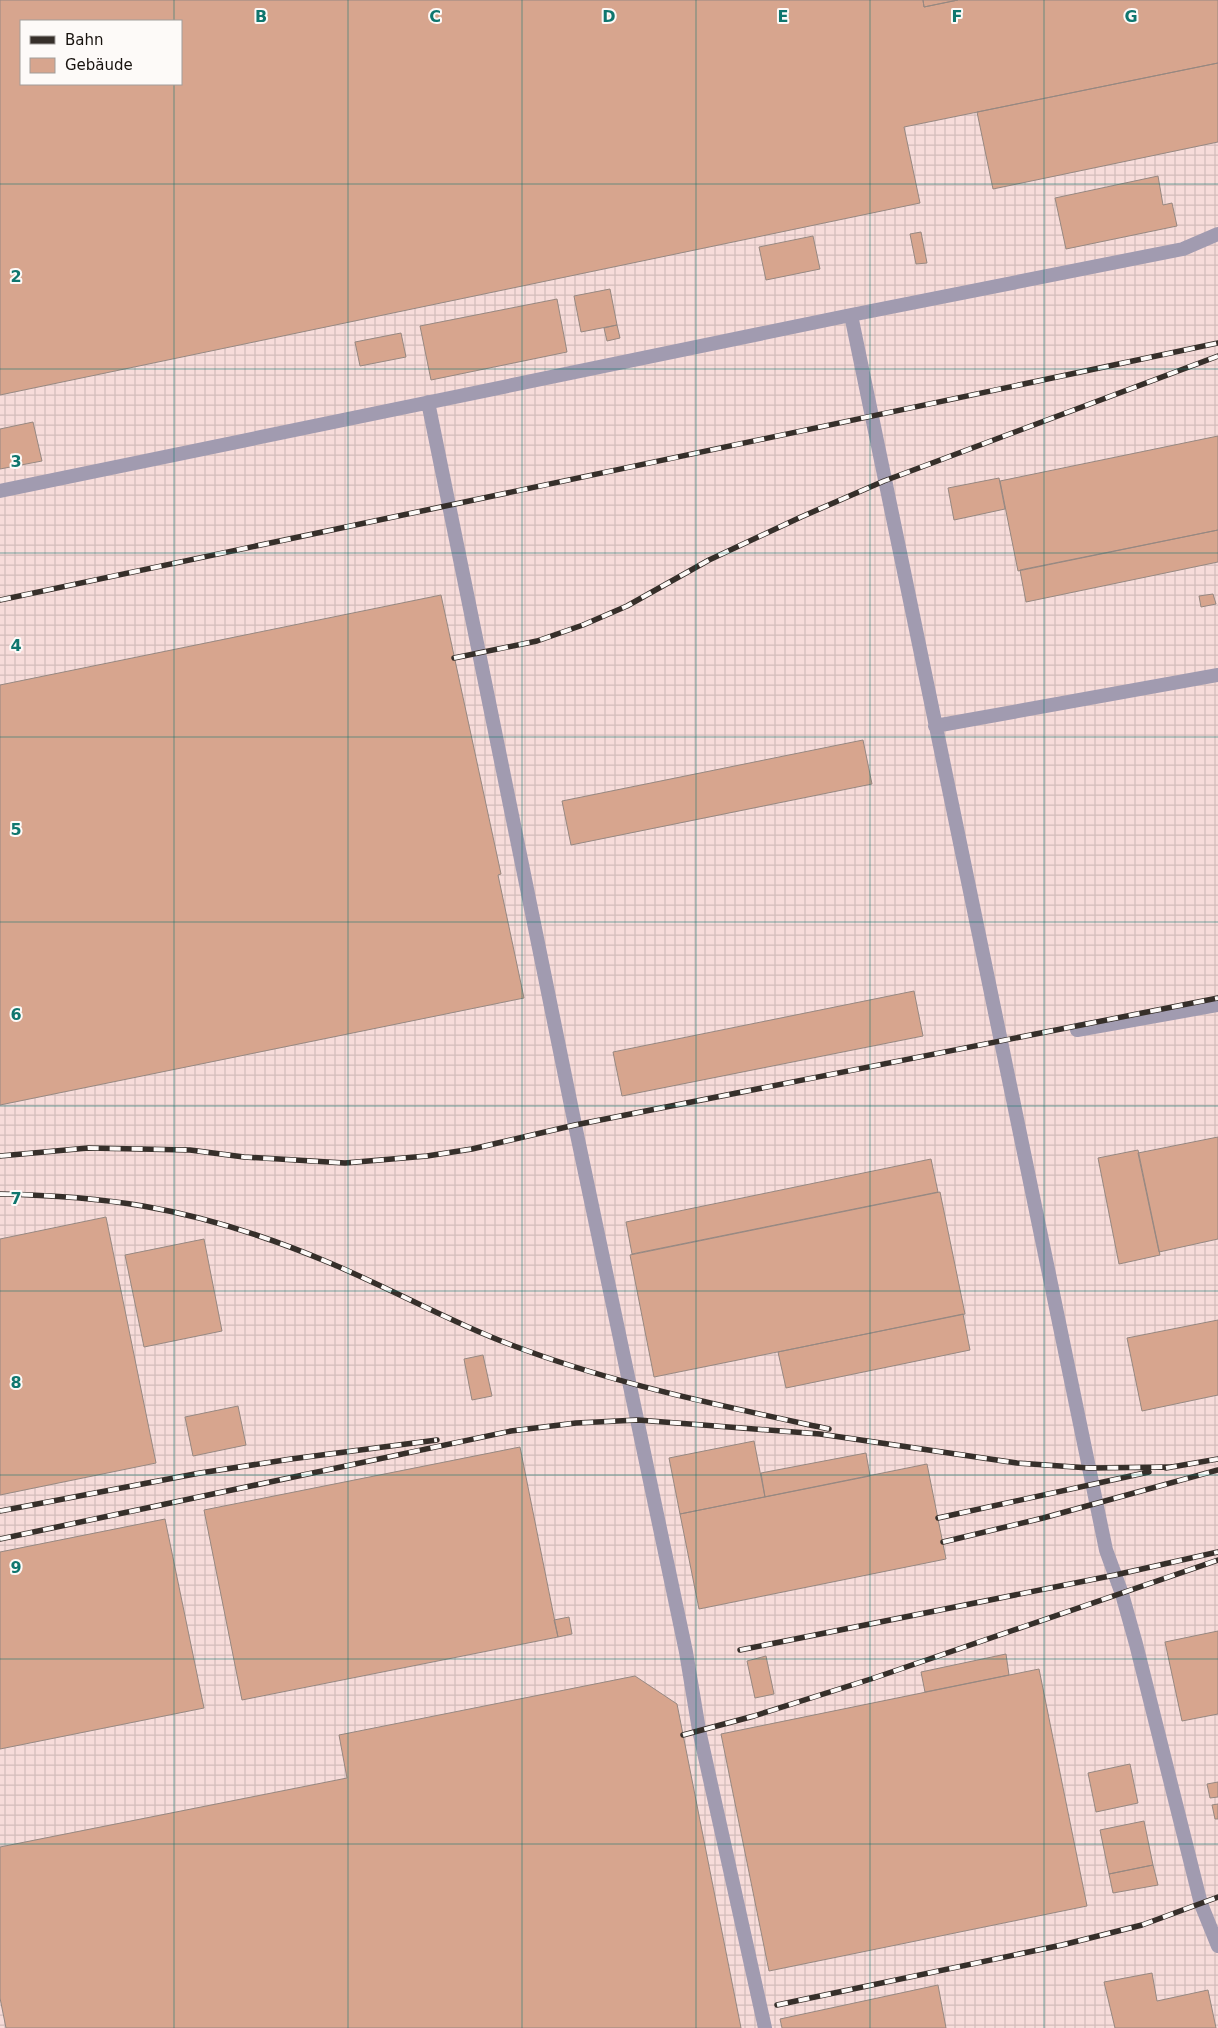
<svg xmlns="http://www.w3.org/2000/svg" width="1218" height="2028" font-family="'DejaVu Sans',sans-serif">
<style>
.industrial{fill:url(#industrial-grid);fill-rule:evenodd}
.building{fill:#d7a58e;stroke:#978881;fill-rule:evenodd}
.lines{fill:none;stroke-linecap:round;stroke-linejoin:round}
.service{stroke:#a19bb0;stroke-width:14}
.rail-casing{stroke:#362f2a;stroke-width:5.5}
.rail{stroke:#fdfaf8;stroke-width:4;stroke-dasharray:11;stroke-linecap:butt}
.grid{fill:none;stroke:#0f766e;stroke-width:1;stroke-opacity:0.55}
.grid-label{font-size:16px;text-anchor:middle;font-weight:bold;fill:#0f766e;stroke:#fdfaf8;stroke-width:4;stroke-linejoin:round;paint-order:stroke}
</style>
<defs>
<pattern id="industrial-grid" width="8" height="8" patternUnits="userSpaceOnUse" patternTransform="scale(1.25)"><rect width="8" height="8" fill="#f7dcda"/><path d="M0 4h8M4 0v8" fill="none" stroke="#d3bcba"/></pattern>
</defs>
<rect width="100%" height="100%" fill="#f9eadf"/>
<!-- industrial -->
<path class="industrial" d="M0,0H1218V2028H0ZM21,21H181V84H21Z"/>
<!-- building -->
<path class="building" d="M0,0H923L924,7L958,0H1218V63L904,127L920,203L0,395ZM21,21H181V84H21Z
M923,0H958L924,7Z
M1218,63V142L993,189L977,112Z
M1158,176L1163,205L1172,203L1177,226L1066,249L1055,198Z
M921,232L927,263L916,264L910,234Z
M813,236L820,269L766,280L759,247Z
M610,289L617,325L581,332L574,296Z
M557,299L567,352L431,380L420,326Z
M617,325L620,338L607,341L604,328Z
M401,333L406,357L360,366L355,342Z
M33,422L42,461L0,469V429Z
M1218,436V530L1018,571L1000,481Z
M999,478L1005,509L954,520L948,488Z
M1218,530V562L1026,602L1020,570Z
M1213,594L1216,604L1201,607L1199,596Z
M441,595L501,874L498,875L524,998L0,1105V685Z
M863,740L872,784L571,845L562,801Z
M914,991L923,1036L622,1096L613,1052Z
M1218,1137V1239L1159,1252L1138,1153Z
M1138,1150L1160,1255L1119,1264L1098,1158Z
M931,1159L938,1192L632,1254L626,1222Z
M940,1192L965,1314L654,1377L630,1255Z
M106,1217L156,1463L0,1495V1239Z
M204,1239L222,1331L144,1347L125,1255Z
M963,1314L970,1350L786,1388L778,1352Z
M1218,1320V1395L1142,1411L1127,1338Z
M483,1355L492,1396L472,1400L464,1359Z
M238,1406L246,1445L193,1456L185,1417Z
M754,1441L765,1497L680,1514L669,1458Z
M520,1447L558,1637L242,1700L204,1510Z
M866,1453L870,1476L765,1497L761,1473Z
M927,1464L946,1559L699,1609L680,1514Z
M165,1519L204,1708L0,1749V1552Z
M569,1617L572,1634L558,1637L554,1620Z
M1218,1631V1714L1182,1721L1165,1642Z
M1006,1654L1009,1675L925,1692L921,1672Z
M766,1656L774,1694L755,1698L747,1661Z
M1039,1669L1087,1906L769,1971L721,1734Z
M635,1676L677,1704L741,2028H6L0,1998V1847L347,1778L339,1735Z
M1130,1764L1138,1803L1096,1812L1088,1773Z
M1218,1782V1797L1210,1798L1207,1784Z
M1218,1804V1819H1215L1212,1805Z
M1144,1821L1153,1865L1109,1874L1100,1830Z
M1153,1865L1158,1885L1113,1893L1109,1874Z
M1152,1973L1157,2001L1208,1990L1216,2028H1115L1104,1982Z
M938,1985L946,2028H782L780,2019Z"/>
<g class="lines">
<!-- service -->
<path class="service" d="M851,315L1106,1550L1122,1594L1136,1644L1201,1904L1218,1946
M428,402L575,1125L686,1652L699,1730L765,2028
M0,491L851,315L1183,249L1218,234
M935,726L1218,675
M1077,1030L1218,1005"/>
<!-- rail casing -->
<g class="rail-casing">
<path id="rail" d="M0,600L1218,343
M454,658L537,641L583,625L627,606L709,560L801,517L884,481L1218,356
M0,1156L88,1148L190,1150L244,1157L345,1163L427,1156L472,1149L575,1125L1218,998
M0,1194C48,1195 96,1198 143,1206C207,1217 271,1238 330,1263C396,1291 458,1326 525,1350C623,1386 727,1407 829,1429
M1166,1468L1218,1459
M0,1511L200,1473L291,1459L437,1440
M938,1518L1149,1472
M0,1539L511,1431L576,1423L638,1420L820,1434L1017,1463L1089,1468L1171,1467
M943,1542L1043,1518L1218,1470
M740,1650L1115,1575L1218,1552
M683,1735L754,1716L874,1678L1218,1560
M777,2005L1062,1945L1142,1925L1218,1897"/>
</g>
<!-- rail -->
<use href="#rail" class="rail"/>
</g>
<!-- grid -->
<path class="grid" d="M174,0V21M348,0V2028M522,0V2028M696,0V2028M870,0V2028M1044,0V2028M174,84V2028M0,184H1218M0,369H1218M0,553H1218M0,737H1218M0,922H1218M0,1106H1218M0,1291H1218M0,1475H1218M0,1659H1218M0,1844H1218"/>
<g class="grid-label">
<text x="261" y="22">B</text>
<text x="435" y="22">C</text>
<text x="609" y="22">D</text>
<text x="783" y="22">E</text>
<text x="957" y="22">F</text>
<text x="1131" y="22">G</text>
<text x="16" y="282">2</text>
<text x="16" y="467">3</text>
<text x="16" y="651">4</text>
<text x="16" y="835">5</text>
<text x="16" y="1020">6</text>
<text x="16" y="1204">7</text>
<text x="16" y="1388">8</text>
<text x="16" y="1573">9</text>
</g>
<!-- legend -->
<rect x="20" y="20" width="162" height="65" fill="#fdfaf8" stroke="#a19d9a"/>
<rect x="30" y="36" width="25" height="8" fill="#362f2a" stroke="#a19d9a"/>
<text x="65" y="45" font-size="15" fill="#17120e">Bahn</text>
<rect x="30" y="58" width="25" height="15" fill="#d7a58e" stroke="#a19d9a"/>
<text x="65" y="70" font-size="15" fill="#17120e">Gebäude</text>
</svg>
